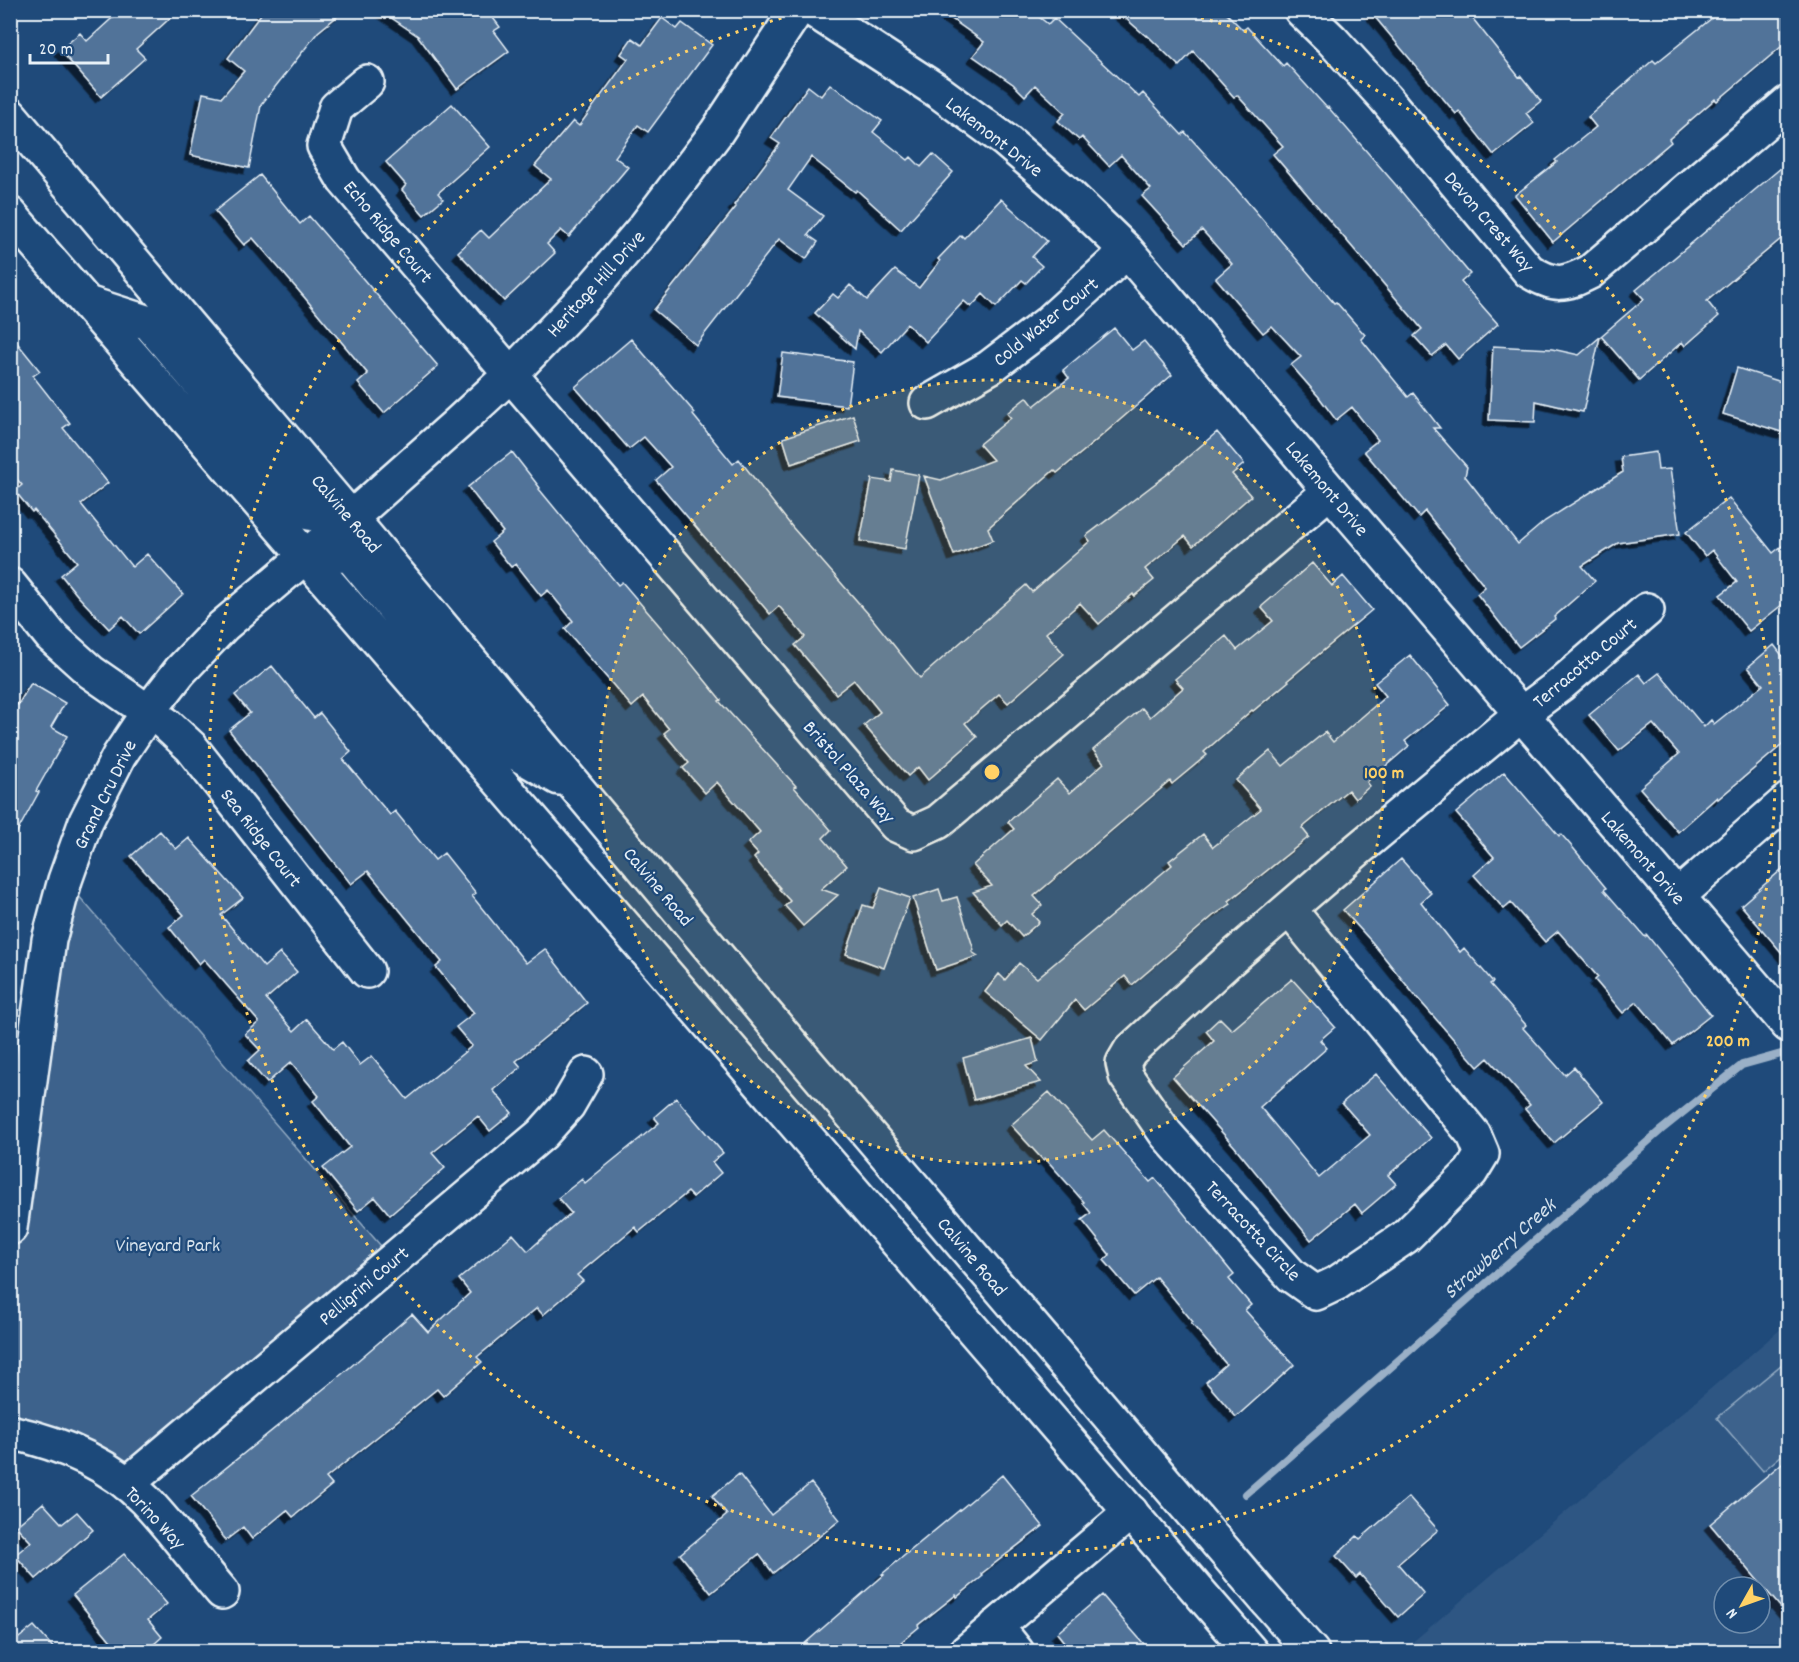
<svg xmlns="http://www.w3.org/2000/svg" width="1799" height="1662" font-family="Dekko,sans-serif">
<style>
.built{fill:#2e5683;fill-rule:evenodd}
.green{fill:#3c628c;stroke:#92aac2;stroke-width:1.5}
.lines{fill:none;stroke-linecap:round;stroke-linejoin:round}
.stream{stroke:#9ab0c7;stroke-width:8}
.building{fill:#517399;stroke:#e8f1f8;stroke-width:1.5;filter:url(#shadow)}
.minor-casing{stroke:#e8f1f8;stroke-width:38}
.major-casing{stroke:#e8f1f8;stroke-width:38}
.minor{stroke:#1f4a7a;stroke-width:33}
.major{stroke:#1f4a7a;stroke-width:33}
.ring{fill:none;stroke:#ffd166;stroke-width:3;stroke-dasharray:3 6}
.labels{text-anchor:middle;stroke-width:4.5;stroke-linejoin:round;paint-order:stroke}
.street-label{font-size:20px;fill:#e8f1f8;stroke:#1f4a7a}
.park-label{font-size:20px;fill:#d7e3ed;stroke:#1f4a7a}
.water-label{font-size:21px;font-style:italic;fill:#d4e1ec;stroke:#1f4a7a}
.centre{fill:#ffd166;stroke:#1f4a7a;stroke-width:3}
.ring-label{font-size:18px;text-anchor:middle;font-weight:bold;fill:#ffd166;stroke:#1f4a7a;stroke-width:4.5;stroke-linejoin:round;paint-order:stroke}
</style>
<defs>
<filter id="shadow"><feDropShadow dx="-5.5" dy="5.5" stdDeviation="0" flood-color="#0009"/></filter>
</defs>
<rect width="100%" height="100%" fill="#1f4a7a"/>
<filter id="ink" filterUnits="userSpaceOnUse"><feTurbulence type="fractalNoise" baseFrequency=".0167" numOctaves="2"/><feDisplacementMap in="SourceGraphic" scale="12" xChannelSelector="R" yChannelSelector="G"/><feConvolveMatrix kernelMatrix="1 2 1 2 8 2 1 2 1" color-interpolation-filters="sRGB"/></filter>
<g filter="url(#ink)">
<!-- built -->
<path class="built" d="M1788,1323V1651H1402ZM1724,1587H1760V1623H1724Z"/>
<!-- green -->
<path class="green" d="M65,880L393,1260L127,1484L11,1432V1228Z
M1787,1360L1788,1362V1450L1763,1471L1717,1418Z"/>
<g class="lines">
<!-- stream -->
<path class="stream" d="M1246,1494L1661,1130L1742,1065L1788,1052"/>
</g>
<!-- building -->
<path class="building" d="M121,10H179L136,49L145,58L101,97L60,50L80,33L87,41Z
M264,10H345L318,32L261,105L249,168L190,155L203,93L222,97L244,71L228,58Z
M380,10H487L500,27L494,31L509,51L457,89L418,36Z
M939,10H1030L1048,24L1054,18L1139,97L1143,93L1182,135L1185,132L1234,186L1334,303L1336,302L1365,335L1361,339L1408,397L1413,393L1440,428H1433L1467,467L1465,476L1518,544L1545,521L1623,472L1621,457L1656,452L1658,470L1670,469L1680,534L1618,543L1582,566L1595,581L1554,617L1555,619L1519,647L1477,594L1485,587L1425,511L1419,517L1364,451L1378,440L1352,407L1336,420L1319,397L1291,365L1301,357L1272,326L1263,333L1216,278L1232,264L1202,230L1186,244L1142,196L1151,189L1121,155L1109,166L1082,137L1079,140L1058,121L1065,113L1035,85L1025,96L1013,84L973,56L984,42Z
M1116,10H1223L1243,30L1247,27L1283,66L1286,63L1327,108L1328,107L1395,184L1470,274L1461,282L1498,324L1458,359L1446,345L1432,356L1414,336L1422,329L1273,154L1283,146L1237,95L1234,97L1193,51L1179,66L1147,35L1146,36Z
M1369,10H1466L1519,77L1521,76L1541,101L1526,113L1534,123L1494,155L1459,111L1456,114Z
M1722,10H1788V41L1717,101L1715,99L1669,139L1671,142L1553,242L1515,195L1557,162L1555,160L1596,127L1588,117L1653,60L1656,63Z
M662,18L677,29L682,23L712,45L648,132L638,125L615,157L628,167L569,237L561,230L547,244L555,253L504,301L458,252L481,230L489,238L551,179L535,166L573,121L579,126L628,59L621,54L632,38L642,45Z
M830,84L882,121L873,132L908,160L911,157L921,167L933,154L953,172L901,230L857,190L855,192L811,157L788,190L823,216L808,235L818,242L806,259L779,239L696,345L654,310L736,207L734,205L780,144L771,138L808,86L821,96Z
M452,104L490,147L438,193L443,199L424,215L402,190L406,185L386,162Z
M1788,162V233L1707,301L1719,316L1685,346L1682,342L1639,380L1601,336L1644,299L1636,290Z
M260,175L300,224L309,216L438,366L384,413L358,383L368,374L305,298L253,238L244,245L215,211Z
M1001,199L1047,241L1032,257L1042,266L1026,283L1022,280L996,307L983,294L971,307L964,301L926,342L907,324L882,352L858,331L855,349L815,313L833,294L838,298L850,285L867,300L895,270L919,288L940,261L938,259L961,235L964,238Z
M1114,328L1132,350L1144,341L1172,375L1091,445L1057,473L1054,470L988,528L993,540L954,555L924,476L941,480L993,460L979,444L1011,418L1007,413L1027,397L1034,406L1069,378L1063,370Z
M10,334L40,371L33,376L70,423L63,428L108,483L81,504L132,567L147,554L183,594L139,634L123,616L109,629L78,596L61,575L77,562L34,510L32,512L15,491L22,485L10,471Z
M1600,337L1583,412L1536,401L1535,422L1489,420L1493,346L1552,349L1579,355Z
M631,339L695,413L693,415L733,464L739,459L793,528L871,617L920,678L1026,585L1032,592L1090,541L1086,536L1169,473L1217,432L1244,464L1232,474L1251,496L1193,546L1185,536L1145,569L1154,580L1134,596L1133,594L1099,624L1080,603L1046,633L1064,654L1008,703L999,694L965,723L977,737L928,780L918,767L908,776L864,725L880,712L854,680L836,694L795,645L805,637L779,606L770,614L656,480L671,467L644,437L629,449L575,387Z
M783,353L853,362L847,406L777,397Z
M1737,368L1788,384V434L1723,414Z
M853,415L861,441L791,464L783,438Z
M512,452L540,488L539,489L618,585L622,582L682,652L721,700L719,701L796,786L794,787L831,830L823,838L847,866L821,889L838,895L803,926L785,906L790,901L779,889L780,888L754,858L758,854L748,843L760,832L717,782L705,793L683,768L689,763L664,733L669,729L643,697L632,707L565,629L573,621L548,590L541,596L516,564L511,567L491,542L503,532L468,487Z
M893,470L919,475L905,549L860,541L872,479L891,482Z
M1729,498L1773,553L1788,541V600L1749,631L1720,595L1737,582L1712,550L1705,556L1686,532Z
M1312,563L1332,586L1343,576L1372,610L1288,680L1289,681L1253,711L1252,710L1204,752L1207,755L1172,784L1170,781L1034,896L1042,905L1032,914L1039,922L1022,937L1007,920L1002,925L973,892L992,886L973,865L1014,829L1008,822L1057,779L1070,793L1104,763L1093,750L1142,708L1150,717L1183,688L1175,679L1226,636L1237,650L1273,621L1261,607Z
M1774,645L1788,663V740L1718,799L1717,797L1678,832L1640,788L1679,754L1653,724L1619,751L1589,715L1639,674L1646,683L1659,673L1704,727L1711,720L1714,724L1763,685L1748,667Z
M1410,655L1450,705L1405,741L1409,746L1367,782L1370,786L1355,799L1348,790L1302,828L1309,837L1229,901L1231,904L1213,916L1132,985L1125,976L1084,1010L1075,1000L1042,1040L985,992L999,974L1005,980L1019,963L1037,978L1172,865L1169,861L1203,834L1213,847L1261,809L1236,780L1270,751L1283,766L1325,732L1333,742L1386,696L1375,683Z
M272,666L314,718L320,713L351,752L343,759L390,815L395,811L435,860L444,853L476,893L472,896L526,963L545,949L587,1003L516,1061L521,1067L493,1090L512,1113L490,1131L478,1116L432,1153L445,1168L390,1215L375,1197L358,1211L323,1168L350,1147L313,1101L319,1096L291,1062L267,1083L248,1061L260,1050L245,1034L259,1022L204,959L199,964L169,927L184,915L131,856L160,831L176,849L189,838L243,898L221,915L264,967L280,953L297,972L266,999L294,1031L307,1019L333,1049L342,1042L360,1065L372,1056L407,1099L472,1046L456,1027L474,1013L436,967L442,962L368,871L351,884L229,730L250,713L235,695Z
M31,683L65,703L51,727L67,736L36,791L39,792L10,845V700L18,705Z
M1504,772L1559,836L1561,834L1574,849L1606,888L1604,890L1645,937L1647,935L1711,1015L1673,1045L1637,1002L1623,1013L1595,980L1598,977L1558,931L1545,942L1511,903L1504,909L1474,875L1494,857L1456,813Z
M1401,859L1431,893L1421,902L1460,952L1464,948L1493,982L1490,984L1526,1025L1523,1028L1565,1075L1574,1067L1603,1102L1554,1143L1525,1109L1530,1105L1488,1058L1478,1067L1413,993L1372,942L1343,910Z
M1788,864V960L1741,905Z
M881,888L910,898L884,968L846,954L863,905L873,908Z
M939,889L943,901L957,897L974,950L972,952L978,956L936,970L913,898Z
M1292,979L1335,1027L1320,1040L1327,1048L1260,1107L1319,1178L1370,1135L1342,1103L1376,1074L1431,1138L1388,1175L1396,1184L1362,1213L1355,1204L1311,1240L1235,1147L1173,1077L1214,1041L1206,1031L1220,1018L1232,1030Z
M1032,1038L1038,1062L1026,1066L1041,1082L974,1100L963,1058Z
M1049,1092L1092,1140L1104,1130L1150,1182L1155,1178L1234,1275L1229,1279L1251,1305L1245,1310L1294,1365L1236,1417L1206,1382L1226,1364L1191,1323L1193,1322L1156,1277L1134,1295L1104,1260L1110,1255L1082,1220L1091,1213L1083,1203L1084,1202L1045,1158L1043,1160L1011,1125Z
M676,1098L723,1153L712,1162L721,1173L693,1197L688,1192L639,1232L635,1227L577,1275L583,1281L543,1315L537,1308L477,1357L482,1362L443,1396L437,1389L326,1478L332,1485L293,1517L287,1510L252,1539L243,1527L226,1540L191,1496L342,1374L412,1314L428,1332L470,1293L459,1279L513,1234L528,1251L571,1213L558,1198L582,1179L585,1183L659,1123L654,1117Z
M1788,1458V1616L1710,1524Z
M739,1474L771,1515L811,1483L840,1520L773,1573L759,1554L711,1593L680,1554L727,1515L712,1496Z
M1002,1475L1043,1526L981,1574L983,1576L957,1597L956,1595L918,1625L919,1627L901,1642L909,1652H795L884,1575L882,1574Z
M1409,1497L1438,1530L1398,1564L1424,1594L1398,1617L1360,1574L1356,1578L1336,1556L1357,1536L1360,1539Z
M43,1503L62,1524L77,1512L93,1530L36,1579L15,1555L31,1542L16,1526Z
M124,1554L167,1604L148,1620L162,1637L145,1652H120L73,1595Z
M1102,1595L1123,1620L1151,1652H1072L1057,1633Z
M34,1626L57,1652H10V1645Z"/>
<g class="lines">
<!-- minor casing -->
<g class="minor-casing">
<path id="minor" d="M813,10L939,92L1006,141L1070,196L1127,251L1330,491L1788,1025
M1301,10L1332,40L1385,98L1529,271C1555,287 1564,285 1590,272L1788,103
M367,82L336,108L324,146L344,180L896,825L914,833L938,822L1330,491
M927,403L990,367L1048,323L1127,251
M10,585L51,636L91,672L166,724L191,747L367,971
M1678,896L1788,800
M1289,909L1474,1135L1482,1154L1471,1172L1405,1237L1337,1283L1316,1293L1292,1276L1166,1134L1126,1076L1123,1063L1130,1051L1226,963L1356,851L1521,714L1560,685L1647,610
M10,1228L49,940L65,880L86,821L119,756L149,711L180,671L223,626L351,518L458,423L511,374L586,296L644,228L716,133L797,10
M10,1432C60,1443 109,1463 145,1500C172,1528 196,1562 222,1592
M127,1484L542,1134L568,1105L586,1074
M996,1626L1017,1652
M966,1652L1131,1512"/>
</g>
<!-- major casing -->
<g class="major-casing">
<path id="major" d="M10,115L351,518L765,1013L1267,1601L1312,1652
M10,214L1251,1652
M87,303L149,323L309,513L351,518
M305,556L350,555L463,692L518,754L559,778"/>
</g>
<!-- minor -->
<use href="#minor" class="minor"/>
<!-- major -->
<use href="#major" class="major"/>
</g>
</g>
<!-- distance rings -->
<circle cx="992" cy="772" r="392" fill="#ffd166" fill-opacity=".12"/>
<g class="ring">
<circle cx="992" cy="772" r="392"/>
<path d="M1175 11A783 783 0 1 1 809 11"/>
</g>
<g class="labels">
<!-- street labels -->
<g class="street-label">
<text transform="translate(995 136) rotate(38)" y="7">Lakemont Drive</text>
<text transform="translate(1490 221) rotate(49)" y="7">Devon Crest Way</text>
<text transform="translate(389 231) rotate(50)" y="7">Echo Ridge Court</text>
<text transform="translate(595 283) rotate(-48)" y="7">Heritage Hill Drive</text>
<text transform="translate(1045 321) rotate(-39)" y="7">Cold Water Court</text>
<text transform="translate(1328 488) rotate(50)" y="7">Lakemont Drive</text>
<text transform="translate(347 513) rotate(50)" y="7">Calvine Road</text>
<text transform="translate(1584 662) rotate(-40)" y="7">Terracotta Court</text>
<text transform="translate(850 771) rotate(49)" y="7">Bristol Plaza Way</text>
<text transform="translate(104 794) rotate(-64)" y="7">Grand Cru Drive</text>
<text transform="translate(262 837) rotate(52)" y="7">Sea Ridge Court</text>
<text transform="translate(1644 857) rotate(49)" y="7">Lakemont Drive</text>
<text transform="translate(659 886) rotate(50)" y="7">Calvine Road</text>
<text transform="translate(1254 1230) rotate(47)" y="7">Terracotta Circle</text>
<text transform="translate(973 1256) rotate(50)" y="7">Calvine Road</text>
<text transform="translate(363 1285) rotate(-40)" y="7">Pelligrini Court</text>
<text transform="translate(156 1517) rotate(47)" y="7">Torino Way</text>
</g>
<!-- park labels -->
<g class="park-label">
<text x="168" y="1251">Vineyard Park</text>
</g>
<!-- water labels -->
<g class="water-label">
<text transform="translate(1499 1248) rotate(-41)" y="7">Strawberry Creek</text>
</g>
</g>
<circle cx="992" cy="772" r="9" class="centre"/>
<g class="ring-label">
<text x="1384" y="778">100 m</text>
<text x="1728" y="1046">200 m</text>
</g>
<!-- margin -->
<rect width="1799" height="1662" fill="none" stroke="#1f4a7a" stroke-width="36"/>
<rect x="18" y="18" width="1763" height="1626" fill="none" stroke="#e8f1f8" stroke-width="2" filter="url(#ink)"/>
<!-- north arrow -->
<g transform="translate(1742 1605) rotate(230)"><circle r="28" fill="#1f4a7a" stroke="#6f8dac" stroke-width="1.5"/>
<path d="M0-4.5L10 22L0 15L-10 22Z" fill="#ffd166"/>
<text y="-9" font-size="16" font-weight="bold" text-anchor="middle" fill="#e8f1f8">N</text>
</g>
<!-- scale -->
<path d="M30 54v9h78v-9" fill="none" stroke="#e8f1f8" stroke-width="3"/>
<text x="39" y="54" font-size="18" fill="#e8f1f8" stroke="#1f4a7a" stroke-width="4.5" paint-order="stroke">20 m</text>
</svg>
